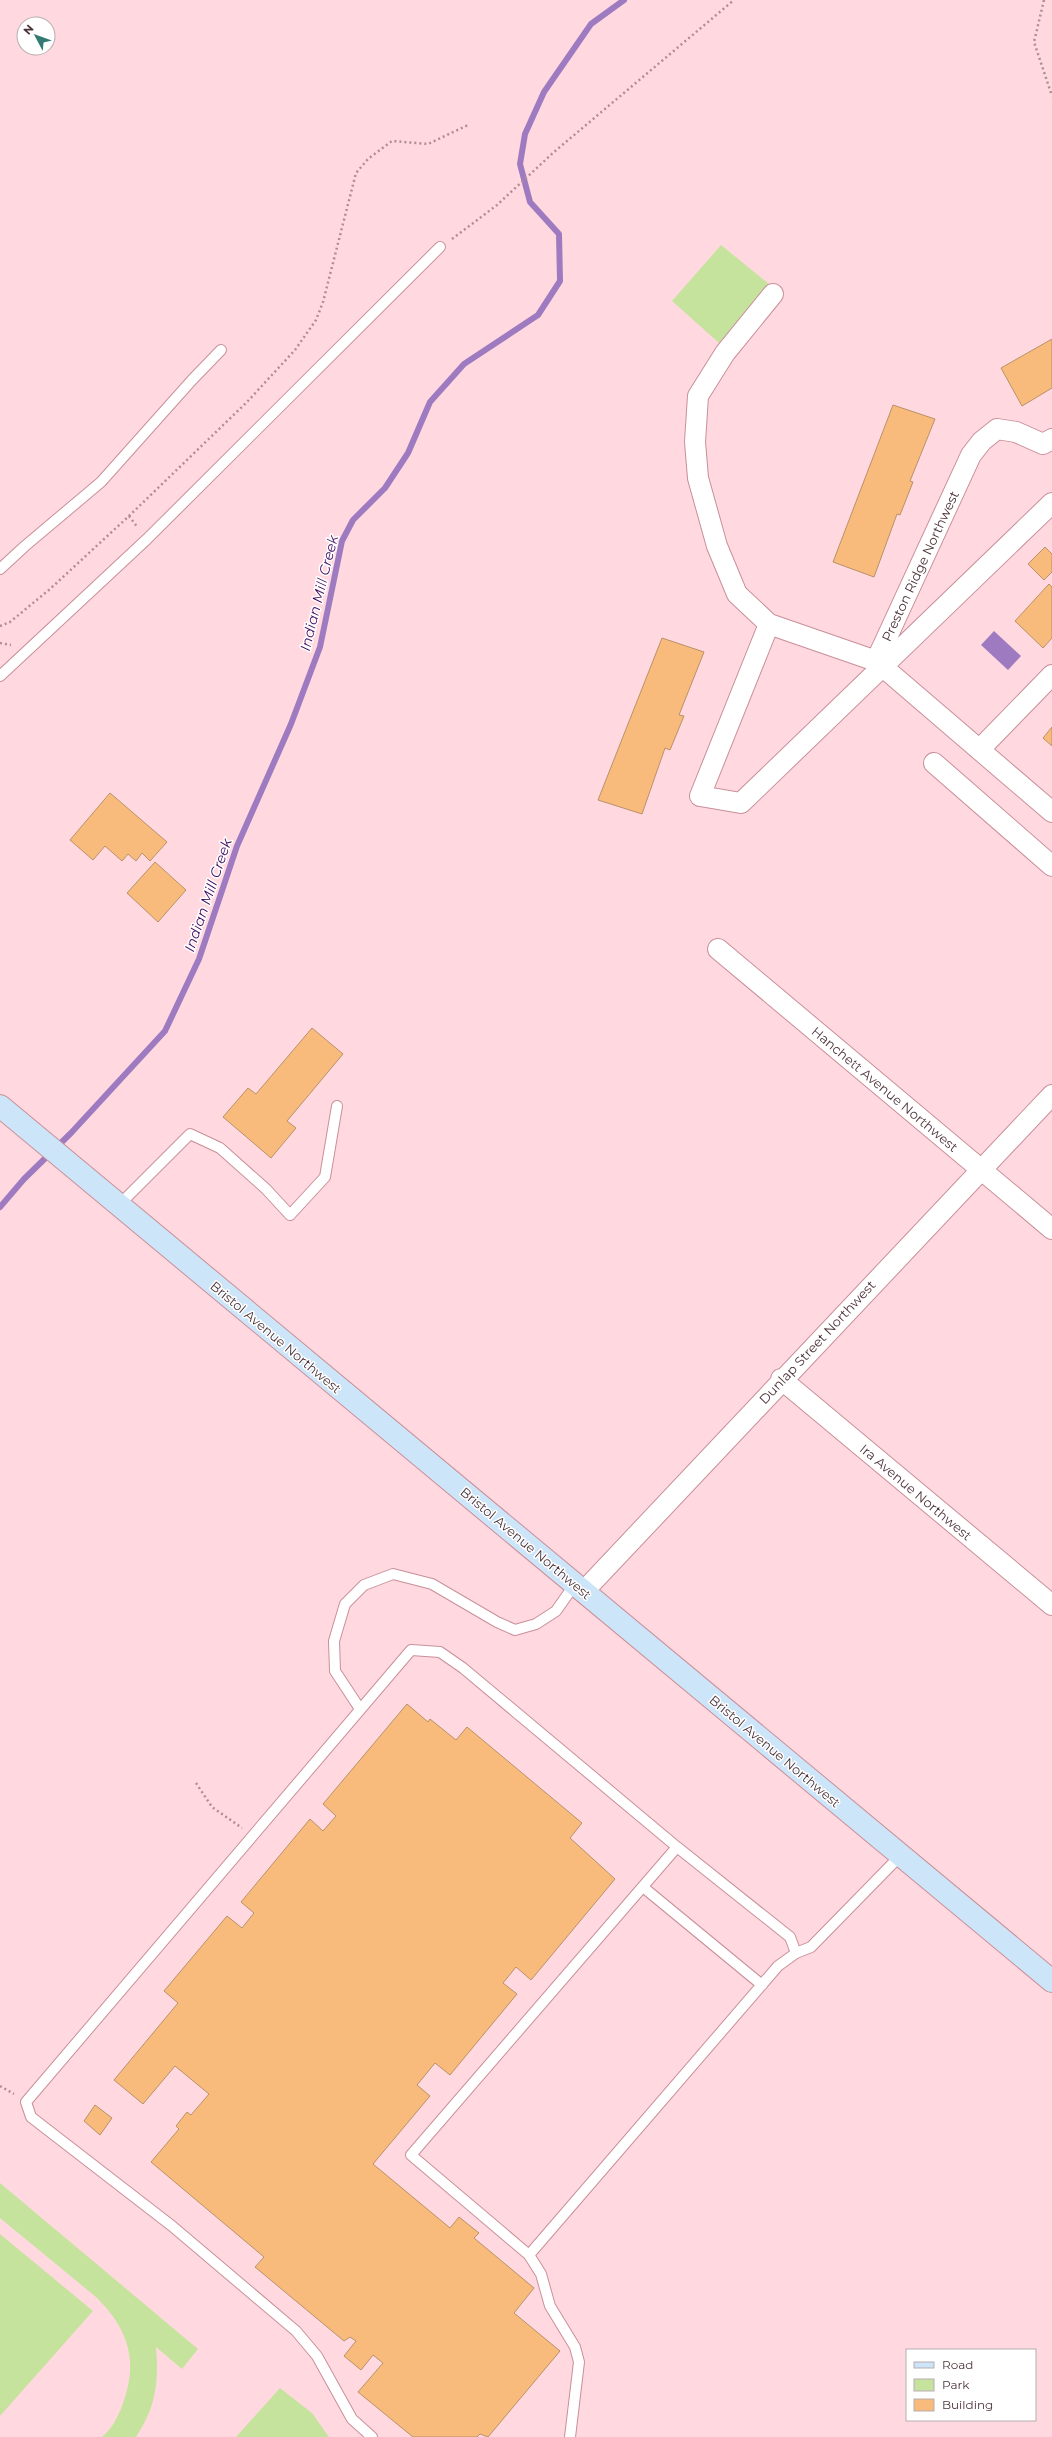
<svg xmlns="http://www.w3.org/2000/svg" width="1052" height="2437" font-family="Montserrat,sans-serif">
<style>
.green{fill:#c6e39d}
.water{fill:#9e7bc1}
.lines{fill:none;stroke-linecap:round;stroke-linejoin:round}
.stream{stroke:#9e7bc1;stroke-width:6}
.building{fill:#f9bb7b;stroke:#b8916a}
.lane-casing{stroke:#c98f9a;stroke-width:12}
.street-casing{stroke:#c98f9a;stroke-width:22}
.secondary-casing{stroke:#c98f9a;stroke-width:24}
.path{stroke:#ae8e94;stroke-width:2.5;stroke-dasharray:2 3;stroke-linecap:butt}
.lane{stroke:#fff;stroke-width:10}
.street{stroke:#fff;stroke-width:20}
.secondary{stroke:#cde5f8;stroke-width:22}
.labels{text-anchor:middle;stroke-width:3;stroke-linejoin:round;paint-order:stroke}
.street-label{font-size:13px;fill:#4b3338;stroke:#fff}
.water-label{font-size:14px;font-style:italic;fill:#3f0b61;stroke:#fff}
</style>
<rect width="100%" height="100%" fill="#ffd9df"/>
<!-- green -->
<path class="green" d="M721,245L769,284L719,343L672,301Z
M0,2183L198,2349L182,2369L156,2347C159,2382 156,2407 136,2437H102C111,2430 118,2417 122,2406C139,2361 129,2330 96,2297L0,2218Z
M0,2234L93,2311L0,2416Z
M280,2388L312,2413L329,2437H236Z"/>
<!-- water -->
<path class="water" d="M994,631L1021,656L1008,670L981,645Z"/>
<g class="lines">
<!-- stream -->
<path class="stream" d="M0,1207L24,1179L71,1133L165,1031L199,959L237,846L291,724L320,647L342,541L353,520L385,488L408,453L430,402L464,364L538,315L560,281L559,234L530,202L520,164L525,134L544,92L591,24L624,0"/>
</g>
<!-- building -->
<path class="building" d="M1052,339V388L1022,406L1001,368Z
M893,405L935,419L910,481L913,482L900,515L897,514L874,577L833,562Z
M1045,547L1052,554V572L1044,580L1028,564Z
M1049,584L1052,587V638L1043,648L1015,621Z
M662,638L704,652L679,715L684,716L670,750L665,748L642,814L598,800Z
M1052,727V746L1043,738Z
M110,793L167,842L150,861L142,853L136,861L128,854L122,861L105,846L93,860L70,840Z
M155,862L186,890L158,922L127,893Z
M312,1028L343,1054L287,1121L296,1128L271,1158L223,1117L248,1088L256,1094Z
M407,1704L428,1722L430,1719L456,1740L467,1727L582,1823L570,1838L615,1879L531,1980L516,1967L503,1983L517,1994L450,2075L435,2063L417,2085L430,2096L373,2164L450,2228L459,2217L479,2233L474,2238L534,2288L514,2313L560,2351L488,2437L480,2434L477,2437H413L358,2392L383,2363L373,2355L361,2370L344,2356L356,2341L350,2337L344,2341L255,2267L264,2257L151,2162L179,2129L176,2126L187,2112L191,2115L209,2094L175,2066L143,2104L114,2080L178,2003L164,1991L227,1916L242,1928L254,1913L241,1902L310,1819L323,1831L336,1816L323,1804Z
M95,2105L112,2118L100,2135L84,2121Z"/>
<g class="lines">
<!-- lane casing -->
<g class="lane-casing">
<path id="lane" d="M0,569L25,546L101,482L192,380L221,350
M0,676L147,539L440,247
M118,1206L190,1134L220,1148L266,1189L290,1215L325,1177L337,1106
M360,1709L335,1671L334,1641L345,1604L364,1585L393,1574L432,1584L497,1622L515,1630L536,1624L556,1611L575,1584
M643,1887L762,1985
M529,2255L411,2155L677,1847
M372,2437L352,2419L317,2356L296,2331L172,2226L31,2117L26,2102L411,1650L440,1652L463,1668L677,1847L790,1937L796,1953
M570,2437L579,2362L575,2347L550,2306L541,2274L529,2255L778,1966L796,1953L811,1947L901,1855"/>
</g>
<!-- street casing -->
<g class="street-casing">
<path id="street" d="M773,294L725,353L698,396L695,442L698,478L717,546L737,594L769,624L876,661L1052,812
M769,624L700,796L741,803L1052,503
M876,661L971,455L982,441L997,429L1016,432L1043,444L1052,439
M980,749L1052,675
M934,763L1052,866
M718,949L1052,1229
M781,1379L1052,1605
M584,1591L1052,1095"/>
</g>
<!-- secondary casing -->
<g class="secondary-casing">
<path id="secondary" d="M0,1106L1052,1981"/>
</g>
<!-- path -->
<path class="path" d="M1044,0L1034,42L1052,96
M452,239L497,205L554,152L734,0
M129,516L138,528
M0,626L10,622L50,589L129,516L247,402L295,350L316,320L323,302L356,173L368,159L392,141L428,144L468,125
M0,643L11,645
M196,1783L212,1807L242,1828
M0,2086L14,2094"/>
<!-- lane -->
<use href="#lane" class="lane"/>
<!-- street -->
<use href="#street" class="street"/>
<!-- secondary -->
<use href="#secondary" class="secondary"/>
</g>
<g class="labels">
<!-- street labels -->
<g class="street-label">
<text transform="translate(920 566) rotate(-65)" y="5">Preston Ridge Northwest</text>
<text transform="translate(885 1089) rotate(40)" y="5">Hanchett Avenue Northwest</text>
<text transform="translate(276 1337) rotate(40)" y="5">Bristol Avenue Northwest</text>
<text transform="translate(817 1342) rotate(-47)" y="5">Dunlap Street Northwest</text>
<text transform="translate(916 1492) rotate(40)" y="5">Ira Avenue Northwest</text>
<text transform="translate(526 1543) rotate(40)" y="5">Bristol Avenue Northwest</text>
<text transform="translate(775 1751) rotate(40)" y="5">Bristol Avenue Northwest</text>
</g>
<!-- water labels -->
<g class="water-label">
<text transform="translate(319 593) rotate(-76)" y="5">Indian Mill Creek</text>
<text transform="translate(208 895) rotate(-71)" y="5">Indian Mill Creek</text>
</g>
</g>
<!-- legend -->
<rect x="906" y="2349" width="130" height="72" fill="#ffffff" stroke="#b7adaf"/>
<rect x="914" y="2362" width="20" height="6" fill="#cde5f8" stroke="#b7adaf"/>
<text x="942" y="2369" font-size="12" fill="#4b3338">Road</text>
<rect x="914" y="2379" width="20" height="12" fill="#c6e39d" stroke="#b7adaf"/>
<text x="942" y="2389" font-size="12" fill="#4b3338">Park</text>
<rect x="914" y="2399" width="20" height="12" fill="#f9bb7b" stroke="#b7adaf"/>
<text x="942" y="2409" font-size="12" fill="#4b3338">Building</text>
<!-- north arrow -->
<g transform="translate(36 36) rotate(311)"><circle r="19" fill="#ffffff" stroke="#b7adaf"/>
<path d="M0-3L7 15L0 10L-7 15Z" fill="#337a73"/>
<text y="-6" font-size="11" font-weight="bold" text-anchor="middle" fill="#4b3338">N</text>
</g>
</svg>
